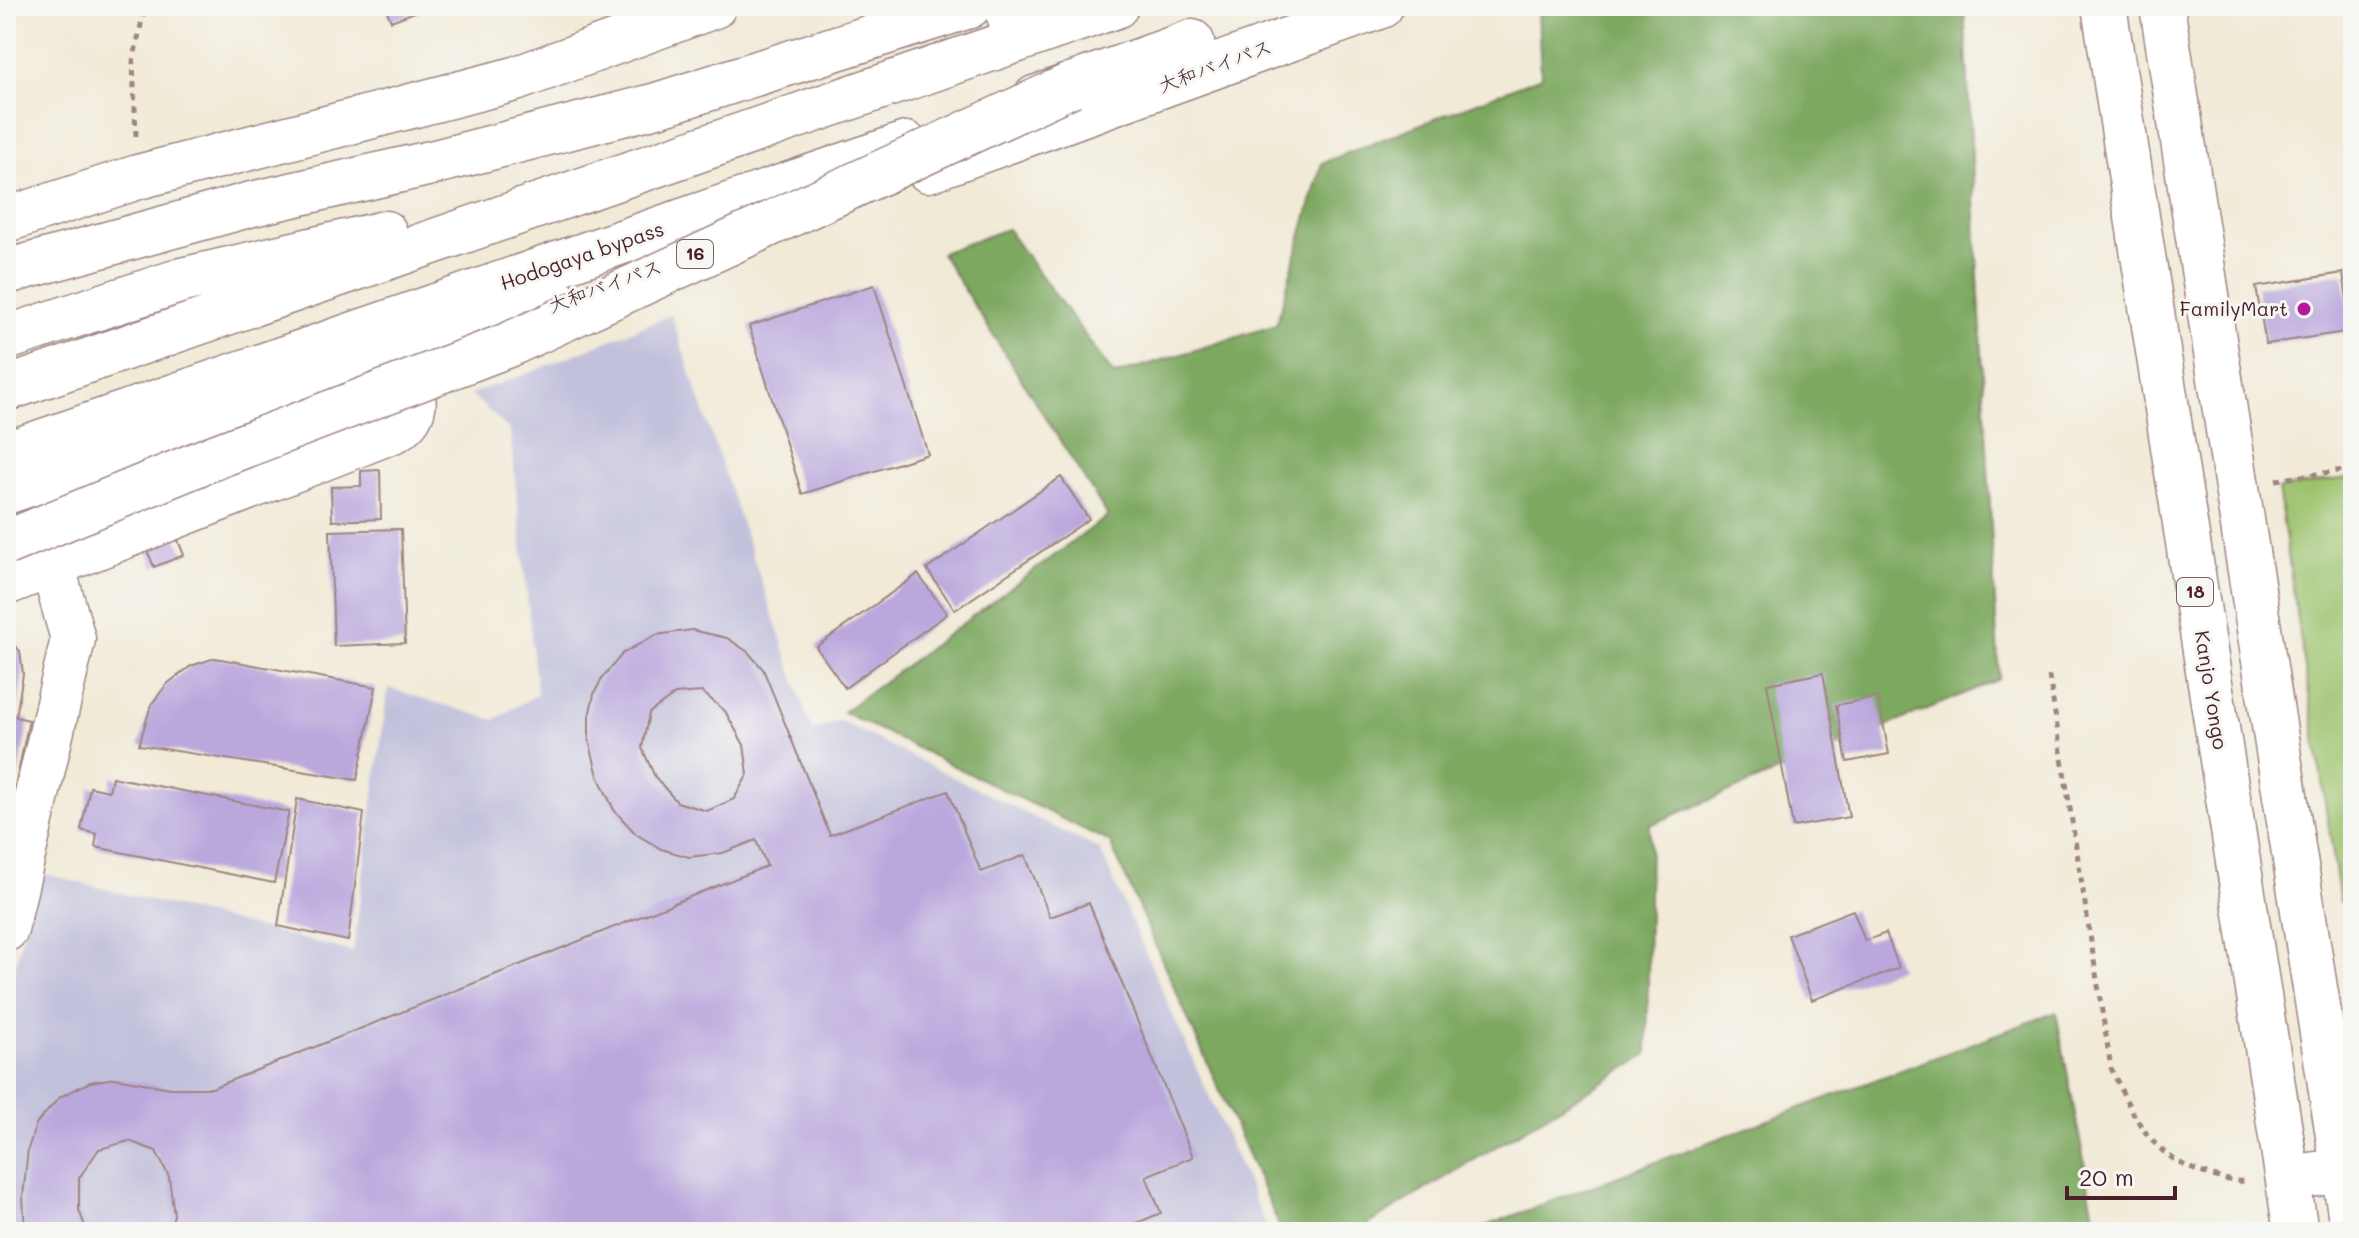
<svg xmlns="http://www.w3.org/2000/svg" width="2359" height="1238" font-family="Mali,'Klee One',sans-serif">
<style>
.built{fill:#ddd5f6}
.industrial{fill:#c2c1dc}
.green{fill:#9cc26d;stroke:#73704c;stroke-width:2}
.forest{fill:#7da860;stroke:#646446;stroke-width:2}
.building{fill:#baa8dd;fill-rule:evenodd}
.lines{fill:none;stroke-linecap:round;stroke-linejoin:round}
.minor-casing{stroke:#9e8481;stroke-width:47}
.major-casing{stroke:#9e8481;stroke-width:47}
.highway-casing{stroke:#9e8481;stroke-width:47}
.path{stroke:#9e8481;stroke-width:5;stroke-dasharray:6 6;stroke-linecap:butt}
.minor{stroke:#fff;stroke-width:44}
.major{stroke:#fff;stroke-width:44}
.highway{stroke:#fff;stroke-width:44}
.highway-bridge-casing{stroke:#9e8481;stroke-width:47;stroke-linecap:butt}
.highway-bridge{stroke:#fff;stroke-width:44}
.poi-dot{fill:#b5179e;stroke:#f6f6f2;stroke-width:3}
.labels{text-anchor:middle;stroke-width:6;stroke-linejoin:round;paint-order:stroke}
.shield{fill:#f6f6f2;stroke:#7e6067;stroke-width:2}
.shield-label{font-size:18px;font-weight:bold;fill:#4a1f2b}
.street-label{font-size:20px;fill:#4a1f2b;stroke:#f6f6f2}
.poi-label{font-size:20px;fill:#4a1f2b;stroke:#f6f6f2;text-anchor:end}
</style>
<rect width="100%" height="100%" fill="#f6f6f2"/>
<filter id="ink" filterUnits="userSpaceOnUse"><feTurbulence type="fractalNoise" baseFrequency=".0125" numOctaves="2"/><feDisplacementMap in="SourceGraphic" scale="16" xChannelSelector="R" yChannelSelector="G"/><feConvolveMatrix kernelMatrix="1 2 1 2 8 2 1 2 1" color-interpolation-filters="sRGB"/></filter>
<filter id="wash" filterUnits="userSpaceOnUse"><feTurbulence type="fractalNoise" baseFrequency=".006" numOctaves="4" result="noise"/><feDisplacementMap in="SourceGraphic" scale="32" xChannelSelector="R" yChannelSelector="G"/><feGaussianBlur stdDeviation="1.8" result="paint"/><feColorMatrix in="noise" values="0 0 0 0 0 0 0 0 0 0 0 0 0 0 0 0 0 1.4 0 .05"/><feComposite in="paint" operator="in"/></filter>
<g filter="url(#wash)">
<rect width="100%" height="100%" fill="#f1ead7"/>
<!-- built -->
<path class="built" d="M2353,899V993L2340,905Z"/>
<!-- industrial -->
<path class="industrial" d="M671,315L812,731L840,721L1100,850L1269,1232H6V1007L37,872L353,952L388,688L494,720L537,694L510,430L470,394L524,375Z"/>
<!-- green -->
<path class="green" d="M2353,477V895L2340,902L2278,489Z"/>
<!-- forest -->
<path class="forest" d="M1551,6H1964L1999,679L1650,825L1647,1055L1360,1229L1351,1232H1282L1110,842L843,712L1108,516L941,253L1007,229L1114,375L1276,325L1322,163L1541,77L1538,11Z
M2056,1012L2097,1232L1475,1230Z"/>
<g id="blocks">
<!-- building -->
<path class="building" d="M385,6H431L391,21Z
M2343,273L2352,331L2266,344L2256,287Z
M874,285L928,454L802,494L749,326Z
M380,470L381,519L332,521L331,487L361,486V471Z
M1061,477L1089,519L955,610L927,569Z
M401,529L405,643L334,646L330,531Z
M175,533L184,555L154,567L145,545Z
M918,574L947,614L845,688L816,647Z
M692,630L727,638L748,652L763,669L830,835L948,791L981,872L1025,855L1050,917L1089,903L1193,1157L1146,1176L1161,1213L1115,1232H169L174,1215L169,1177L156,1151L129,1141L99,1149L79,1178V1210L87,1232H25L23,1197L28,1149L36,1124L60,1097L90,1082L115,1078L171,1088H212L767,866L756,840L723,853L689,857L661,849L636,834L614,810L598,776L589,740V716L594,694L602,678L623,653L656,635ZM702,692L725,711L744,745L748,774L734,799L707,811L677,802L655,777L642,748L649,713L675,694Z
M6,637L20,651L23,674L16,717L29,720L7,826Z
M215,658L376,687L357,780L139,745L151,705L167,684L191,666Z
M1823,673L1849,817L1793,827L1767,684Z
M1878,697L1889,754L1847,762L1836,705Z
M112,777L289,812L274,883L95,847L97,834L81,830L90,787L109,791Z
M297,799L364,813L348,941L278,926Z
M1853,910L1865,941L1886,933L1899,968L1812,1000L1788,935Z"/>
</g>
</g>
<g filter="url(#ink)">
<use href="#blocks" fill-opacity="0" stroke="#9e8481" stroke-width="2"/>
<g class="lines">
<!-- minor casing -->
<g class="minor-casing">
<path id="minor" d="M1005,6L1011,20
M6,220L138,177L515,79L714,6
M6,583L395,430C426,410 411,388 402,359
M6,929L73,639L52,564
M2288,1178L2353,1169"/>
</g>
<!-- major casing -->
<g class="major-casing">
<path id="major" d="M2104,6L2296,1232
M2162,6L2353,1232"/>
</g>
<!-- highway casing -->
<g class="highway-casing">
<path id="highway" d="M1035,98L1192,42
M928,170L1381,6
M6,272L252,204L431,163L657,105L969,6
M6,338L182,280L385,233
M6,389L1116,6
M6,454L906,144
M6,492L402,359L559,303"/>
</g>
<!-- path -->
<path class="path" d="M136,136L133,62L145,6
M2276,480L2344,470L2353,466
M2049,676L2111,1068C2135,1119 2150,1158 2210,1175C2223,1179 2233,1182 2247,1181"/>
<!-- minor -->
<use href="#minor" class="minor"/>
<!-- major -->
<use href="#major" class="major"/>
<!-- highway -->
<use href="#highway" class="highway"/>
<!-- highway-bridge casing -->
<g class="highway-bridge-casing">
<path id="highway-bridge" d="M6,543L212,458L508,345L1071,85"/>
</g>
<!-- highway-bridge -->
<use href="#highway-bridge" class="highway-bridge"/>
</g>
</g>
<!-- markers -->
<circle class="poi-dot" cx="2304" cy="309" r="8"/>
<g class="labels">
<!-- shield labels -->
<g class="shield">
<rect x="677" y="240" width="36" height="28" rx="6"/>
<rect x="2177" y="578" width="36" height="28" rx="6"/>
</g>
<g class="shield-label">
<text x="695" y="260">16</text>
<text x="2195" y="598">18</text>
</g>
<!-- street labels -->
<g class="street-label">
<text transform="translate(1215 66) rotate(-20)" y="7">大和バイパス</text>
<text transform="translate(582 256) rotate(-19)" y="7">Hodogaya bypass</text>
<text transform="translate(605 286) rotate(-20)" y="7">大和バイパス</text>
<text transform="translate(2211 690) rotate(81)" y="7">Kanjo Yongo</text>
</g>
<!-- poi labels -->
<g class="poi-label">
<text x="2288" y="316">FamilyMart</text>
</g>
</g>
<!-- margin -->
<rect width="2359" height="1238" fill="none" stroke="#f6f6f2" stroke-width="32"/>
<!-- scale -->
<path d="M2067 1186v12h108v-12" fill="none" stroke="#4a1f2b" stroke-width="4"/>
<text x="2079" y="1186" font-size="24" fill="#4a1f2b" stroke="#f6f6f2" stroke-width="6" paint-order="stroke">20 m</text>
</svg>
